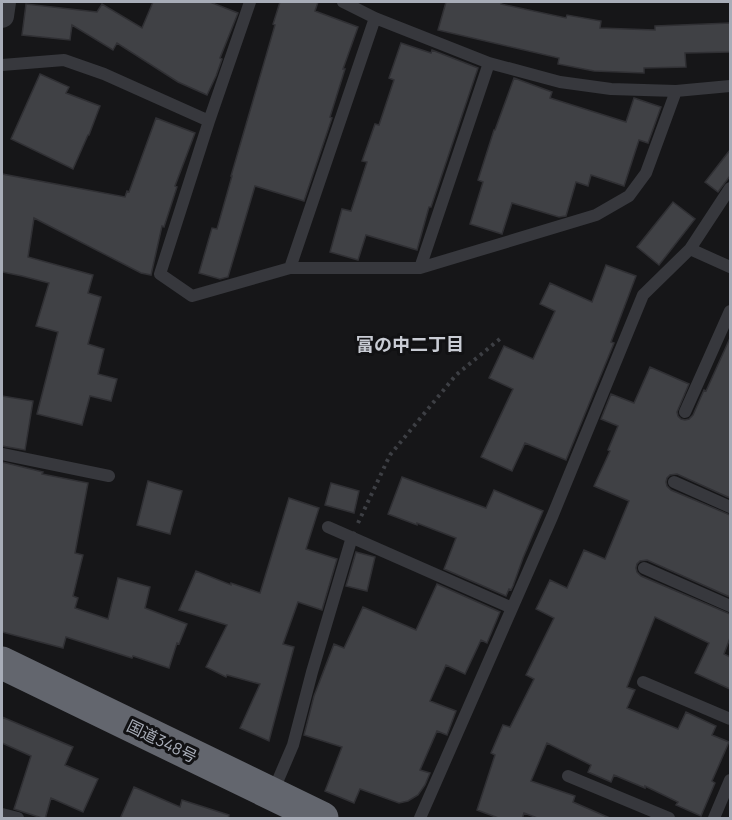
<svg xmlns="http://www.w3.org/2000/svg" width="732" height="820" font-family="Manrope,'Noto Sans JP',sans-serif">
<style>
.building{fill:#404145;stroke:#303034;stroke-width:1.5}
.lines{fill:none;stroke-linecap:round;stroke-linejoin:round}
.path{stroke:#3d3f44;stroke-width:4;stroke-dasharray:3 4.5;stroke-linecap:butt}
.lane{stroke:#37383d;stroke-width:12}
.street{stroke:#37383d;stroke-width:24}
.highway{stroke:#63666e;stroke-width:33}
.labels{text-anchor:middle;stroke-width:6;stroke-linejoin:round;paint-order:stroke}
.street-label{font-size:16px;fill:#a8adb8;stroke:#111113}
.neighbourhood-label{font-size:18px;font-weight:bold;fill:#c9ccd4;stroke:#111113}
</style>
<rect width="100%" height="100%" fill="#161618"/>
<!-- building -->
<path class="building" d="M153,2H210L238,13L220,58L222,59L216,76L207,95L178,82L117,43L113,50L72,25L70,40L22,35L26,4L97,12L102,4L142,28Z
M280,2H318L315,11L358,27L343,69H345L330,117L332,118L304,201L255,186L228,277L220,279L199,273L212,228L217,229L232,176H231L275,25L273,24Z
M446,2H502L501,4L566,18L567,15L601,21L600,28L655,30V26L730,23V52L685,53L686,67L644,68V73L594,71L558,64L559,58L438,30Z
M401,43L431,53L432,50L478,68L431,207H429L417,250L366,235L358,260L330,252L342,209L351,211L367,162L362,161L375,124L379,125L394,80L389,78Z
M40,74L69,87L66,93L100,106L89,135H88L73,169L11,139Z
M514,78L552,92L550,98L626,122L634,98L661,107L648,143L639,140L624,186L591,175L588,186L576,182L566,216L559,217L512,203L502,234L470,224L483,182L478,180L494,130H495Z
M156,118L195,133L175,186L177,187L164,227L162,226L151,275L141,273L34,218L28,257L93,275L88,293L101,297L88,344L104,349L98,374L117,379L111,401L90,396L82,425L37,414L58,332L36,326L49,283L22,276L2,272V174L125,197L127,191L129,192Z
M730,150V176L718,192L705,182Z
M673,202L695,219L659,265L637,247Z
M606,265L636,276L611,342L614,343L566,460L525,443L512,471L481,457L513,389L489,378L504,346L533,359L555,311L540,304L550,283L592,302Z
M730,338V498L677,474L670,475L667,478L666,482L667,486L671,490L730,515V597L647,560L640,561L637,564L636,568L637,572L641,576L730,614V638L724,654L730,657V689L695,673L709,643L655,617L627,687L635,690L627,708L678,729L686,712L716,726L712,735L729,742L712,781L715,783L701,816L676,805L678,802L645,786V788L614,775L611,782L588,772L591,765L547,743L531,781L575,796L573,802L612,819H540L524,813L522,819H501L477,810L495,755L491,753L503,725L510,727L534,679L526,675L554,618L536,609L550,580L567,588L584,550L605,559L629,501L594,486L610,451L608,450L618,426L601,419L611,394L634,403L650,367L689,384L677,412L678,416L681,419L685,420L689,419L693,415L704,390L706,391Z
M2,396L33,401L25,450L2,446Z
M2,462L43,472L42,474L88,483L75,553L83,555L73,596L78,598L75,608L108,619L118,578L150,587L145,608L187,624L179,644L177,643L169,668L133,656L132,658L66,637L63,648L2,632Z
M402,477L486,508L494,490L543,511L523,558L513,586L511,590L509,589L506,596L444,569L456,538L417,523V525L388,514Z
M148,481L182,491L170,534L137,525Z
M331,483L359,491L354,513L325,505Z
M289,498L319,508L306,549L337,559L322,610L298,602L283,644L294,647L269,741L240,728L260,684L227,675L226,677L206,667L227,625L179,610L196,571L231,585V583L260,593Z
M356,552L375,557L367,591L346,586Z
M437,584L500,612L487,643L481,640L465,674L446,665L430,701L456,711L447,735L437,731L420,770L430,773L425,785L418,795L408,801L399,803L360,789L354,803L325,791L342,747L304,735L314,696L334,644L344,648L363,607L416,630Z
M2,717L73,747L65,765L98,779L83,812L51,798L45,819L14,809L31,756L2,743Z
M134,787L180,807L182,800L229,815L228,819H120Z"/>
<g class="lines">
<!-- path -->
<path class="path" d="M358,523L390,455L456,375L501,338"/>
<!-- lane -->
<path class="lane" d="M250,2L209,121L160,274L192,296L290,268H420L596,215L629,196L646,173L676,91
M343,2L375,18L489,63L560,82L611,89L676,91L730,86
M2,65L64,60L104,74L209,121
M690,249L730,267
M290,268L375,18
M420,268L489,63
M685,412L730,311
M2,454L109,476
M674,482L730,507
M328,527L512,608
M644,568L730,606
M643,682L730,719
M568,776L669,818
M272,794L293,745L312,672L352,537
M2,814L18,818
M420,818L552,517L643,295L690,249L730,188
M714,818L730,780"/>
<!-- street -->
<path class="street" d="M2,16L4,2"/>
<!-- highway -->
<path class="highway" d="M2,663L322,818"/>
</g>
<g class="labels">
<!-- street labels -->
<g class="street-label">
<text transform="translate(162 741) rotate(26)" y="6">国道348号</text>
</g>
<!-- neighbourhood labels -->
<g class="neighbourhood-label">
<text x="410" y="351">富の中二丁目</text>
</g>
</g>
<!-- border -->
<rect width="732" height="820" fill="none" stroke="#a8adb8" stroke-width="6"/>
</svg>
